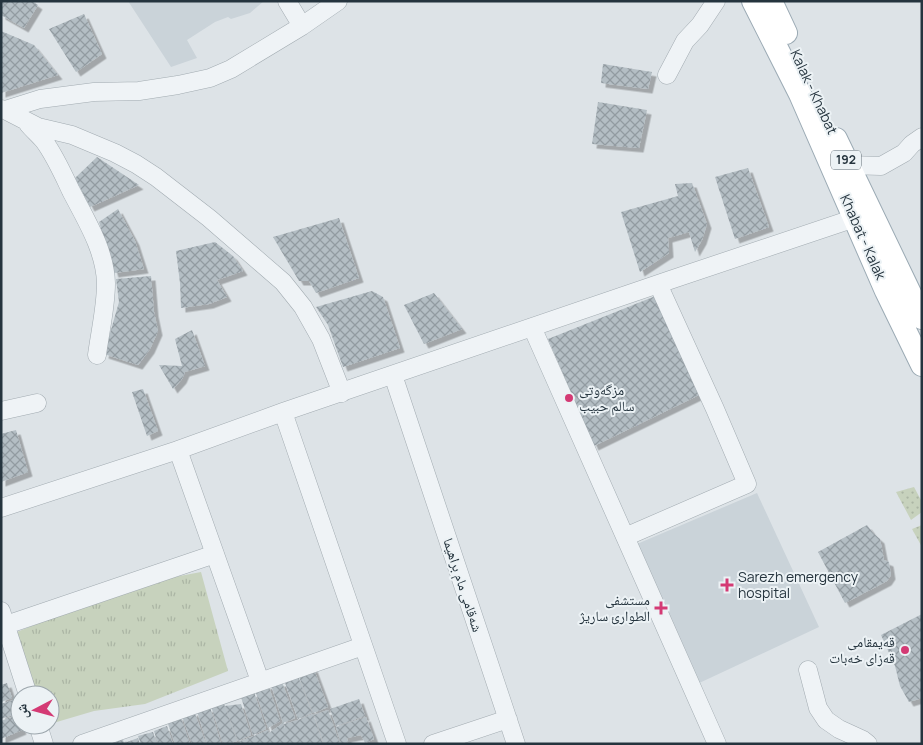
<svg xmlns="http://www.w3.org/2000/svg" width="923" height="745" font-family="Manrope,'Noto Naskh Arabic',sans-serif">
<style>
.built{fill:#cad3d9}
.grass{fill:url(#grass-dots)}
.park{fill:url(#park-tufts)}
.building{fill:url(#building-cross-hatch);filter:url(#shadow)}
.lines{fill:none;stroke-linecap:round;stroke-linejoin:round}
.minor-casing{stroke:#a2abb1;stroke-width:19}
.major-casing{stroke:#9baab4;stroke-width:24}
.minor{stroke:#eff3f6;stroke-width:18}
.major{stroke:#fff;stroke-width:22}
.poi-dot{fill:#d43a74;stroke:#ecf2f5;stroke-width:2}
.labels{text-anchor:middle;stroke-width:4;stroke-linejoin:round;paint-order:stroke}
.shield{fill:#ecf2f5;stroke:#616d75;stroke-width:1}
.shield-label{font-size:12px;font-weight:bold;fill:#25343e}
.street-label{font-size:14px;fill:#25343e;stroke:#ecf2f5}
.poi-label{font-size:14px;fill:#25343e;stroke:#ecf2f5;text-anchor:start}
</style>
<defs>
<pattern id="grass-dots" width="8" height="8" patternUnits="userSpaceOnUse" patternTransform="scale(1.25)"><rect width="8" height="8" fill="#c7d2bd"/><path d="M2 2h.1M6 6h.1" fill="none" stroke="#abb5a4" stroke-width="1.8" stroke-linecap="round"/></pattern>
<pattern id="park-tufts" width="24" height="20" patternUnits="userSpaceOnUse" patternTransform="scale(1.25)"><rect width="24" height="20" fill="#c7d2bd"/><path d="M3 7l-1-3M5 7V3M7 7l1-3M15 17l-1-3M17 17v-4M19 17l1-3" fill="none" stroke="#abb5a4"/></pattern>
<pattern id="building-cross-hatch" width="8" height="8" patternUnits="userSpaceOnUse" patternTransform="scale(1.25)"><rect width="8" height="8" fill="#b4bec4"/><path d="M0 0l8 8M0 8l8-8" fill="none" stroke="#929ba1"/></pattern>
<filter id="shadow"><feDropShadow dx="4.5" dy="4.5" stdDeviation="0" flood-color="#0004"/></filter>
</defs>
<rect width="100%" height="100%" fill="#dde3e7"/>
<!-- built -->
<path class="built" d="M128,1H264L250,13L231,19L228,17L215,22L187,40L197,58L171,67Z
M757,493L819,627L695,685L637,544Z"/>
<!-- grass -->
<path class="grass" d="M914,487L922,502V512L911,520L896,492Z
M922,525V547L912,529Z"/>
<!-- park -->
<path class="park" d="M201,572L228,671L145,704L94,711L50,724V695H32L12,634L132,585Z"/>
<!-- building -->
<path class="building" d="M1,1H32L38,5L24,28L1,15Z
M84,14L102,54L76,72L49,29Z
M1,31L34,45L58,75L1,93Z
M603,64L652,72L648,89L601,83Z
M598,102L647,110L639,148L592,144Z
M97,157L139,185L90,207L75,178Z
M748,168L769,227L735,239L715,177Z
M692,183L707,224L702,240L695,252L689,232L668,238L669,253L640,272L621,212L678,196L675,184Z
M118,209L135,241L144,269L114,273L99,222Z
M339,218L359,278L316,293L309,281H299L273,237Z
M215,242L233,256L243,271L217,280L227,297L209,304L181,308L180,283L176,251Z
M151,276L154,312L158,331L150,349L138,365L104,354L119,302L116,279Z
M372,291L383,297L400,348L343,367L328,325L316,307Z
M434,293L462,329L424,344L404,305Z
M658,295L699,395L594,446L548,339Z
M192,330L205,366L185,372L182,379L173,389L159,365L182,366L175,339Z
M143,389L158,431L147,436L132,392Z
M16,430L28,472L1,482V434Z
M867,525L873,533L880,539L884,560L889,562L891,575L887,581L845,603L818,552Z
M922,614V698L909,702L900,686L895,666L881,635Z
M313,667L328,707L313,713L298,674Z
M298,676L312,713L298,719L284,680Z
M282,682L295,718L283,723L271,684Z
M7,683L12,698L1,702V685Z
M268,684L280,721L268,728L255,690Z
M254,692L266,729L253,735L241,697Z
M359,699L365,716L336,726L330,709Z
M13,700L18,713L1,719V704Z
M223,701L237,741L228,744H223L211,706Z
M241,704L251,735L238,741L225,706Z
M210,707L221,744H207L197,711Z
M328,710L340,744H324L314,715Z
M194,711L206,744H192L182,716Z
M313,714L323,744H257L254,736L268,730L269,733L283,723L285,729L284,724L298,720Z
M16,715L22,730L1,739V721Z
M180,715L190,744H175L167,721Z
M366,717L374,739L365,743L361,735L347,738L348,742L341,744L336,727Z
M167,726L173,744H158L154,731Z
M153,732L157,744H141L138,736Z
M254,736L257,744H241L240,741Z
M122,737L124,743L138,738L140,744H109Z"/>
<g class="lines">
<!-- minor casing -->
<g class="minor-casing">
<path id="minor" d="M287,1L302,26
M667,75L685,41L700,25L716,1
M1,109L5,110L40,99L94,92L139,91L178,85L210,78L231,69L302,26L338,1
M5,110L38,127L72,135L115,153L136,164L156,177L209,218L283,282L303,307L321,339L342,393
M28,124C33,130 39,135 44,141C55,156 63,174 71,191C86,220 105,250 106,283C106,307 100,332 97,355
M848,165L881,166L904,153L912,144L922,137
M532,327L717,744
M393,375L516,744
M1,411L37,403
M283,412L397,744
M178,450L260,681
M1,508L178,450L283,412L670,280L855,218
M625,537L747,484L715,409L658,284
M1,611L28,695
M6,625L215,554
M808,670L818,708L826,720L839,729L863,740L868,744
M38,725L44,744
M82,744L363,646
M433,744L508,719"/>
</g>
<!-- major casing -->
<g class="major-casing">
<path id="major" d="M753,1L800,94L886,291L922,365
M771,1L786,33
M836,139L922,318"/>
</g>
<!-- minor -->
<use href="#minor" class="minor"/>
<!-- major -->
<use href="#major" class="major"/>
</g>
<!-- markers -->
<g class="poi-dot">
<circle cx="569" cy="398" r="5"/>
<path d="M724.5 577.5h5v5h5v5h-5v5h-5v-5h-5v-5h5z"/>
<path d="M658.5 600.5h5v5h5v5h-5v5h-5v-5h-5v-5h5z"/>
<circle cx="905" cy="650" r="5"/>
</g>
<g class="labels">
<!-- shield labels -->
<rect class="shield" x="831" y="150.5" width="30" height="19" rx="4"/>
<g class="shield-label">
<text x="846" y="164">192</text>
</g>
<!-- street labels -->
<g class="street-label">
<text transform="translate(814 92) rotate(65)" y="5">Kalak - Khabat</text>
<text transform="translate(863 237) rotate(66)" y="5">Khabat - Kalak</text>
<text transform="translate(463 585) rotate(72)" y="5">شەقامی مام براهیما</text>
</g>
<!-- poi labels -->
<g class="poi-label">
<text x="579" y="395">مزگەوتی<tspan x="579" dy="16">سالم حبیب</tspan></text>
<text x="738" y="582">Sarezh emergency<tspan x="738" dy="16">hospital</tspan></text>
<text x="650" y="605" text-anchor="end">مستشفى<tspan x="650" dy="16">الطوارئ ساريژ</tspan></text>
<text x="895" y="647" text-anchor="end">قەیمقامی<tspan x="895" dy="16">قەزای خەبات</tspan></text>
</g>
</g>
<!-- border -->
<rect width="923" height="745" fill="none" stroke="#25343e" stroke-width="5"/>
<!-- north arrow -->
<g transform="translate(35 710) rotate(264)"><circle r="24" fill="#ecf2f5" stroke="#9ca6ac"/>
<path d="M0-4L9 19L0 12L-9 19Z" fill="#d43a74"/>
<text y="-8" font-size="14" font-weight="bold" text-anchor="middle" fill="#25343e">ش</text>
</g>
</svg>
